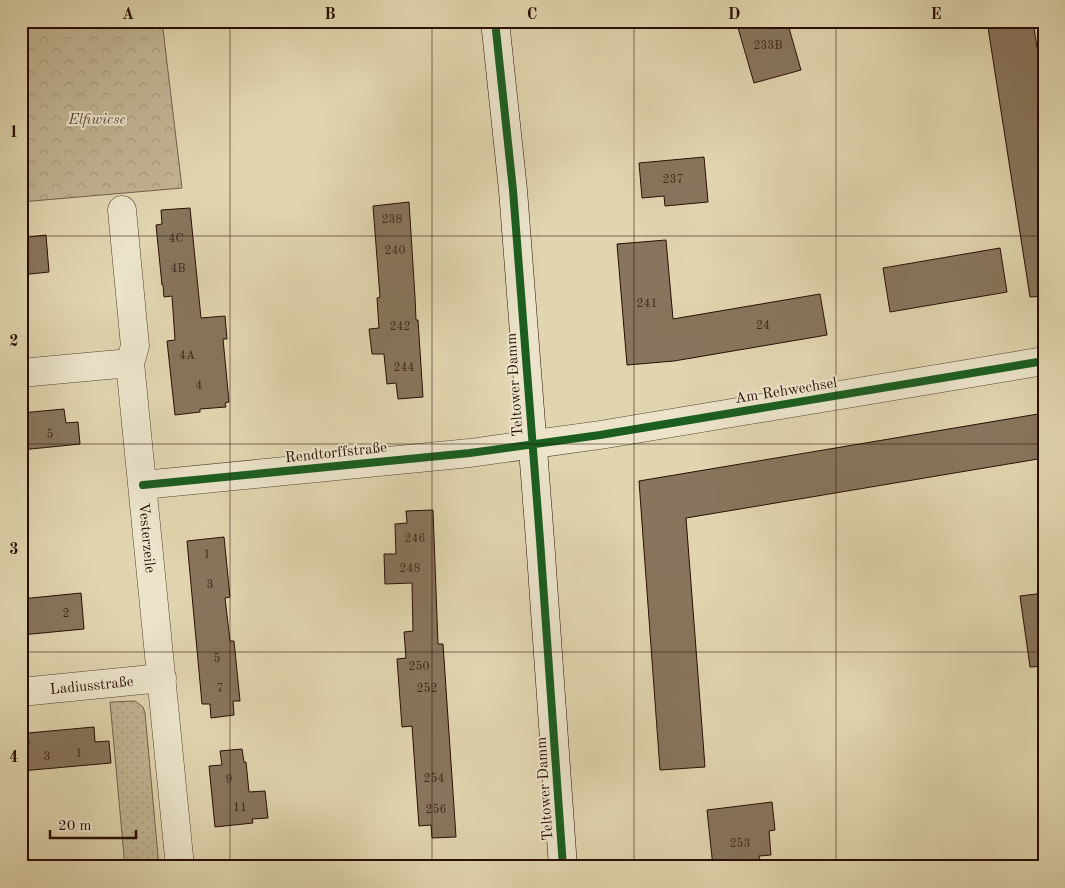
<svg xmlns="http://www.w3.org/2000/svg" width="1065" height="888" font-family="'Old Standard TT',serif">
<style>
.grass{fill:url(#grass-dots);stroke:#75604b}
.forest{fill:url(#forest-crowns);stroke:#75604b}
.building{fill:#88755d;stroke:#290e04}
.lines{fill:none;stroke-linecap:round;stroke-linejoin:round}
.minor-casing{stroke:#57402f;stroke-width:29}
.secondary-casing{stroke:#290e04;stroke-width:29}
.minor{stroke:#ebe4cb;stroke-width:28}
.secondary{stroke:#ebe4cb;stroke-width:28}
.cycleway-casing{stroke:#ebe4cb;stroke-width:11}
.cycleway{stroke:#1b5e20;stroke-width:8}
.grid{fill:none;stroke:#290e04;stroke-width:1;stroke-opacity:0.55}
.labels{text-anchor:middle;stroke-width:4;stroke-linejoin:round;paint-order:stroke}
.number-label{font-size:12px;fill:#41281a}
.park-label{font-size:15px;font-style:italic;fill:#5e4836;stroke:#ebe4cb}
.street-label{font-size:15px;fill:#290e04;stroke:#ebe4cb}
.neatline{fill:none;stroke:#290e04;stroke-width:2}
.grid-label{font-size:16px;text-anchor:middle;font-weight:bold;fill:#290e04}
</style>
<defs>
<pattern id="grass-dots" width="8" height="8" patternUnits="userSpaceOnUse" patternTransform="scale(1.25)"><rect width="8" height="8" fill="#c1b392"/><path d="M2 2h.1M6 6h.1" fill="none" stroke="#a6997c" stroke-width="1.8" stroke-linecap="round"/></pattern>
<pattern id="forest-crowns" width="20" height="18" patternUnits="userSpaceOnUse" patternTransform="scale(1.25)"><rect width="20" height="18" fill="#c1b392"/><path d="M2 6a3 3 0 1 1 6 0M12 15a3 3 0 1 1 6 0" fill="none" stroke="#a6997c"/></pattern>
</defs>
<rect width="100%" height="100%" fill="#e0d5af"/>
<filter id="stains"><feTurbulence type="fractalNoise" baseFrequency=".004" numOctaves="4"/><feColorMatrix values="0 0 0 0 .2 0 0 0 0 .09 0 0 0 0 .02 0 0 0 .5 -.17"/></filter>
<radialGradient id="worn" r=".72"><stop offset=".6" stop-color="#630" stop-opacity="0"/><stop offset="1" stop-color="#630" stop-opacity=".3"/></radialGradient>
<!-- grass -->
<path class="grass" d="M135,701L143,707L145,713L159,867H125L110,702Z"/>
<!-- forest -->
<path class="forest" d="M21,21H162L182,188L21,202Z"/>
<!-- building -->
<path class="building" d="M736,21H787L801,70L754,83Z
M987,21H1033L1044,93V296L1030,297Z
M704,157L708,202L665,206L664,196L642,198L639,163Z
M409,202L415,297L416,320H418L423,397L398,399L396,383L387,384L384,354H372L369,329L379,328L377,298L380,297L373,206Z
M190,208L201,318L225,316L227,339H223L229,402L225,403L226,407L200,409V412L175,415L167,341L175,340L172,296L164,297L163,285H162L156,225L162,224L161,210Z
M46,235L49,272L21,275V238Z
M666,240L673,319L820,294L827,335L674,361L627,365L617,244Z
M1000,248L1007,292L890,312L883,268Z
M64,409L66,423L78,422L80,444L21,450V413Z
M1044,413V458L686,518L705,767L660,770L639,481Z
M433,510L438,644H443L456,837L432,838L431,825L419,826L412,726L402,727L397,659L406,658L404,632L413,631L412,583L385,584L384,554H396L395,524L407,523L406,511Z
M224,537L230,597L225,598L230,641H234L240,701H233L234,715L211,718L210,704H202L187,541Z
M81,593L84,629L21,635V599Z
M1044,593V666L1030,667L1020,596Z
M94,727L95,742L109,741L111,763L21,771V744H29L28,733Z
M242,749L244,762H246L249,792L265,791L268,818L252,819L253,823L215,827L209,766L222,765L220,751Z
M772,802L775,830L769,831L771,855L759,856L761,867H713L707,810Z"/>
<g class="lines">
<!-- minor casing -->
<g class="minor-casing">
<g id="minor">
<path id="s1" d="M122,210L135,346L130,363L180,867"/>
<path d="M21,373L130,363"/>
<path d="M143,485L470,453L600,435L1044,361"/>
<path id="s2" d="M21,692L162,678"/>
</g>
</g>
<!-- secondary casing -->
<g class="secondary-casing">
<path id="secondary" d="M495,21L513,190L540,540L563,867"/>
</g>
<!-- minor -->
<use href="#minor" class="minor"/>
<!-- secondary -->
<use href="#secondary" class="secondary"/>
<!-- cycleway casing -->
<g class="cycleway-casing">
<path id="cycleway" d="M495,21L513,190L540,540L563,867
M143,485L470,453L600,435L1044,361"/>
</g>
<!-- cycleway -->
<use href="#cycleway" class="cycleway"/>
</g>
<!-- grid -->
<path class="grid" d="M230,21V867M432,21V867M634,21V867M836,21V867M21,236H1044M21,444H1044M21,652H1044"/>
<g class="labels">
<!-- number labels -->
<g class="number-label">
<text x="768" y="49">233B</text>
<text x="673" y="183">237</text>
<text x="392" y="223">238</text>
<text x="176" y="242">4C</text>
<text x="395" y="254">240</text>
<text x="178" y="272">4B</text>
<text x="647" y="307">241</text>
<text x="763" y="329">24</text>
<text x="400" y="330">242</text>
<text x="187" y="359">4A</text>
<text x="404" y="371">244</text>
<text x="199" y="389">4</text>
<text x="50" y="438">5</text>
<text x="415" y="542">246</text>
<text x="207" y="558">1</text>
<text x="410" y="572">248</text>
<text x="210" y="588">3</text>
<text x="66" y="617">2</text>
<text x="217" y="662">5</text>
<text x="419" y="670">250</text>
<text x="220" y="692">7</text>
<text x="427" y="692">252</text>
<text x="79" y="757">1</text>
<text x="47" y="760">3</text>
<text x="434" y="782">254</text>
<text x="229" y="783">9</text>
<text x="240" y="811">11</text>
<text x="436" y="813">256</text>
<text x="740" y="847">253</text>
</g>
<!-- park labels -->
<g class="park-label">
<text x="97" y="124">Elfiwiese</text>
</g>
<!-- street labels -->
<g class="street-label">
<text transform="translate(514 385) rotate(-94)" y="5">Teltower Damm</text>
<text transform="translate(786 390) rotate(-9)" y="5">Am Rehwechsel</text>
<text transform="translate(336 452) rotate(-6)" y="5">Rendtorffstraße</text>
<text dy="5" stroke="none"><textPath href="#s1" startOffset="330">Vesterzeile</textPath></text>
<text dy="5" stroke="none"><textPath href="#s2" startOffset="71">Ladiusstraße</textPath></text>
<text transform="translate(544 789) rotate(-94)" y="5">Teltower Damm</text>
</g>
</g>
<!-- margin -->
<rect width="1065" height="888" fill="none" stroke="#e0d5af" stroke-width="55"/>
<!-- scale -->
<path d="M50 830v8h86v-8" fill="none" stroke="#290e04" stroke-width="2.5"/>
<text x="58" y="830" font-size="15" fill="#290e04" stroke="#ebe4cb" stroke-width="4" paint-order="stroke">20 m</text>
<rect x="28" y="28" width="1010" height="832" class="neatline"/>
<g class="grid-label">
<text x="128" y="19">A</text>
<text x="330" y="19">B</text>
<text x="532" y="19">C</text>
<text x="734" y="19">D</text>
<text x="936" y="19">E</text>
<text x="14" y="137">1</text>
<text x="14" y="346">2</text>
<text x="14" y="554">3</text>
<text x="14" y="762">4</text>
</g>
<rect width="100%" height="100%" filter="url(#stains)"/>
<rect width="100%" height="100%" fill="url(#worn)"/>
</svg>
